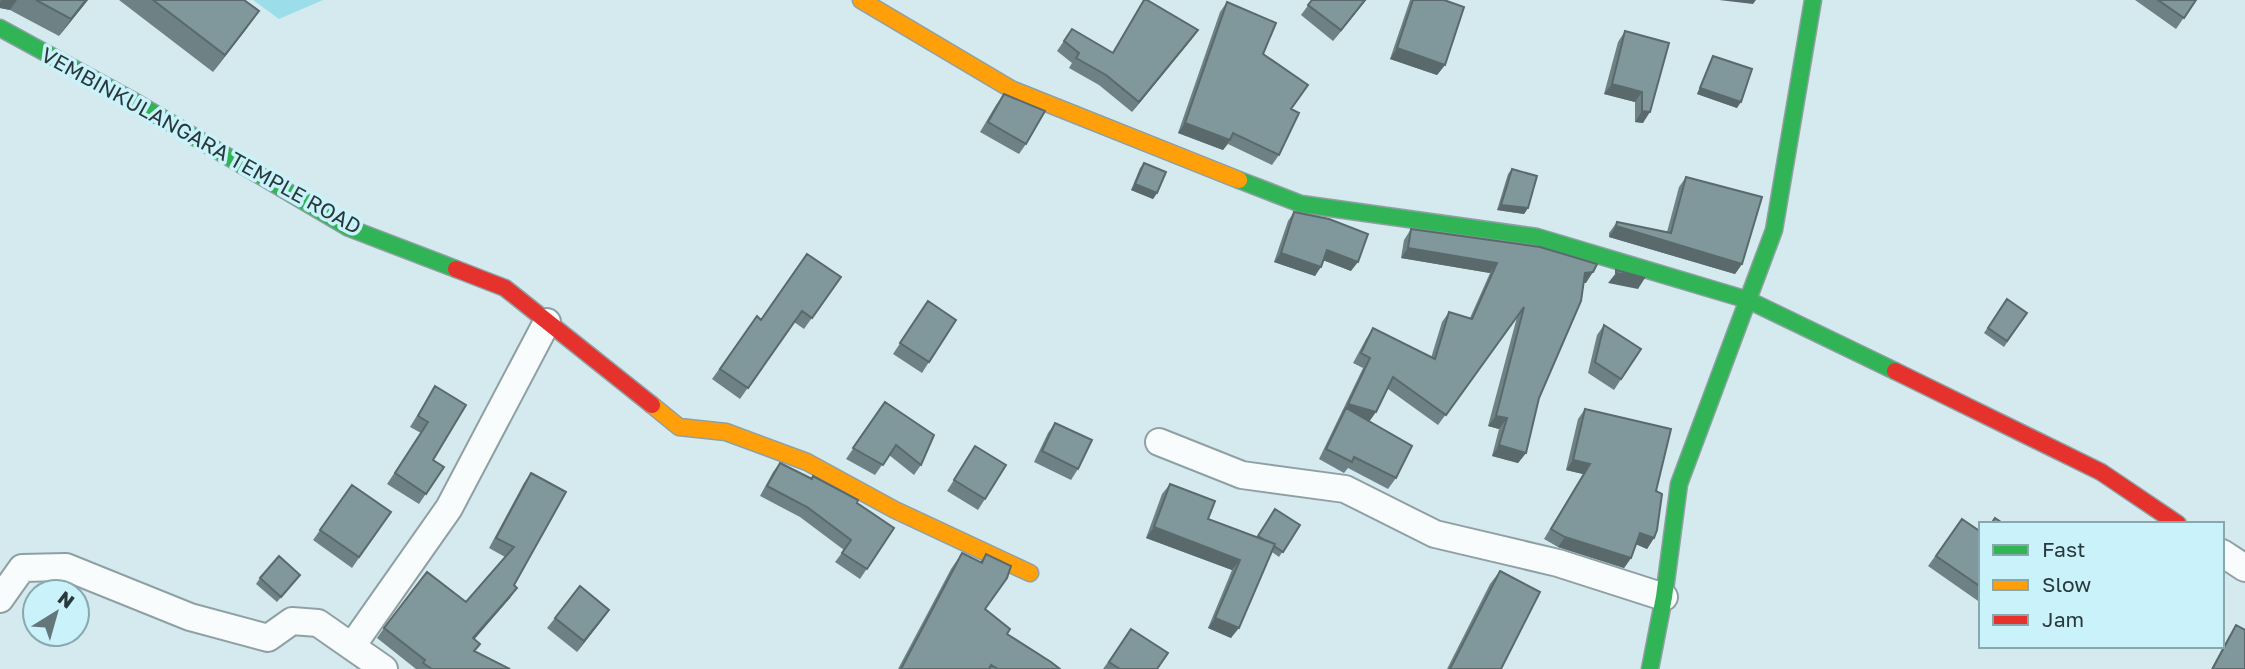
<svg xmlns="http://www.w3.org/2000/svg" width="2245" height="669" font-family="'Golos Text',sans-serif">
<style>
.green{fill:#9cddea}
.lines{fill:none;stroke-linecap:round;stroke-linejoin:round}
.street-casing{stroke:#8fa0a4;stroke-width:30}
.fast-casing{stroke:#8fa0a4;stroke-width:19}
.slow-casing{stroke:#8fa0a4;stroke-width:19}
.jam-casing{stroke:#8fa0a4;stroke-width:19}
.street{stroke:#f9fcfd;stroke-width:26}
.fast{stroke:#30b455;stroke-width:16}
.slow{stroke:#ff9f0a;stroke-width:16}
.jam{stroke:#e5322d;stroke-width:16}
.wall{fill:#6e8285}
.shaded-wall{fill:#5a6a6c}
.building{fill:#80979b;stroke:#5a6a6c;stroke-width:2}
.labels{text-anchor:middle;stroke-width:7;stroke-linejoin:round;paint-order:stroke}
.street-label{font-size:21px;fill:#28383b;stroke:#c9f2fa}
</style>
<rect width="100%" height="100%" fill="#d4eaef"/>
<!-- green -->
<path class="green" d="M253,0H323L279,19Z"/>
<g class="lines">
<!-- street casing -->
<g class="street-casing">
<path id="street" d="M1159,442L1242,475L1345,489L1435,534L1558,563L1664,597
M2222,553L2245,568
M0,599L22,568L66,567L190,617L268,638L292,621L318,623L384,669
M352,646L449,508L547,322"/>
</g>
<!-- fast casing -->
<g class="fast-casing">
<path id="fast" d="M0,28L130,99L349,228L456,269
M1239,180L1301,204L1537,237L1748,300L1895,371
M1650,669L1664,597L1679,484L1774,230L1813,0"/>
</g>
<!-- slow casing -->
<g class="slow-casing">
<path id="slow" d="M861,0L1011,89L1239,180
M652,405L679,427L726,432L807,462L895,510L1030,573"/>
</g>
<!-- jam casing -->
<g class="jam-casing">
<path id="jam" d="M456,269L505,288L652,405
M1895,371L2101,472L2178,524"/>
</g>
<!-- street -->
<use href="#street" class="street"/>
<!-- fast -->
<use href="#fast" class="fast"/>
<!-- slow -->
<use href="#slow" class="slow"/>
<!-- jam -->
<use href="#jam" class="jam"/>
</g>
<!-- wall -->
<path class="wall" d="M0,0H88L59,36L10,10L0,8Z
M119,0H244L247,28L213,72Z
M1144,0L1198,30L1132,112L1099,85L1069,68L1072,63L1057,51L1072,29L1112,53Z
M1312,0H1366L1333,41L1301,15Z
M1410,0H1444L1445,65L1437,75L1390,59Z
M2135,0H2196L2176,29Z
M1227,2L1291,109L1279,155L1272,165L1228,144L1223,150L1178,133L1220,12Z
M1625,31L1669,43L1643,123L1635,122V102L1604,94L1618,42Z
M1713,56L1737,108L1697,94L1710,62Z
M1004,94L1026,144L1019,154L980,132L996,105Z
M1144,163L1157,193L1153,199L1131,190L1140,168Z
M1512,169L1528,208L1524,214L1497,210L1508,174Z
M1686,177L1742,264L1735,274L1609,237V233L1617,222L1667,232L1679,187Z
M1294,212L1351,271L1323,260L1315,276L1274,262L1288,221Z
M1411,229L1586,283H1583L1539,398L1526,453L1518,463L1492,456L1499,429L1488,426L1517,317L1438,425L1388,389L1376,412L1369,421L1396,478L1388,489L1348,468L1344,473L1319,459L1363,368L1353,363L1366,339L1373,328L1431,358L1442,322L1449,312L1470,318L1490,273L1401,258L1404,240Z
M841,277L804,329L794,322L740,399L712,379L757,316L761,319Z
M2007,299L2027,313L2004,347L1984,333Z
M928,301L929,362L922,373L893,354Z
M1604,325L1641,349L1614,390L1588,373L1597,335Z
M435,386L433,460L444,467L419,504L387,484L421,433L410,427Z
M885,402L921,465L914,475L889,455L875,475L846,459Z
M1585,409L1656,491L1654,538L1647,549L1636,544L1631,558L1624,568L1558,547L1544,539L1583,474L1566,470L1578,419Z
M1055,423L1078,469L1071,480L1034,462L1048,433Z
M975,446L985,499L978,510L947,491Z
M780,463L857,503L894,528L860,579L835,562L844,550L800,517L760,496L773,472Z
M531,473L514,585L517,588L510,598L474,639V651L510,669H416L377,638L384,628L466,602L505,557L489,548L524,483Z
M1170,484L1208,519L1257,537L1275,509L1300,525L1279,557L1272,552L1231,638L1208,628L1232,570L1146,538L1162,494Z
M352,485L391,512L352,568L313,540Z
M1962,519L1981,532V603L1928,566Z
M962,553L980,562L986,554L985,609L1007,634L1060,669H898L951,569Z
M1500,571L1501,669H1447L1490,584Z
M260,578L296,580L277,602L256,584Z
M555,618L602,620L577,652L547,628Z
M2236,625L2245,669H2211L2229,636Z
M1131,629L1157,669H1103Z"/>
<!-- shaded-wall -->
<path class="shaded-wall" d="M1,0H17L10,10L0,8V2Z
M86,0H88L59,36L71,19Z
M1365,0H1366L1333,41L1341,30Z
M1719,0H1756L1753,4Z
M259,11L247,28L213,72L225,55Z
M1198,30L1191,40L1132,112L1139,102Z
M1397,48L1445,65L1437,75L1390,59Z
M1612,84L1642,92L1635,102L1604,94Z
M1700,88L1741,102L1737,108L1697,94Z
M1642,111L1650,112L1643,123L1635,122Z
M1185,123L1230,140L1223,150L1178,133Z
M1135,184L1157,193L1153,199L1131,190Z
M1501,205L1528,208L1524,214L1497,210Z
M1616,226L1742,264L1735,274L1609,237Z
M1408,248L1497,263L1490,273L1401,258Z
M1327,250L1358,262L1351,271L1320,259Z
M1281,253L1321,267L1315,276L1274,262Z
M1593,272L1586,283H1577L1585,273Z
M1616,273L1645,278L1638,289L1608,283Z
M1348,404L1376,412L1369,422L1346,408L1341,414Z
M1496,416L1507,418L1499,429L1488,426Z
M1499,445L1526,453L1518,463L1492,456Z
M1573,460L1590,464L1583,474L1566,470Z
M1154,527L1240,560L1232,570L1146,538Z
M1640,533L1654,538L1647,549L1633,543Z
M1565,537L1631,558L1624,568L1558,547Z
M517,588L510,598L466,649L473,638Z
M609,610L602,620L577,652L584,641Z
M1215,618L1239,628L1231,638L1208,628Z"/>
<!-- building -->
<path class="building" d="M36,0H86L71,19Z
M153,0H244L259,11L225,55Z
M1144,0H1147L1198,30L1139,102L1106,75L1076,58L1079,53L1064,41L1072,29L1113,53Z
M1312,0H1365L1341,30L1308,5Z
M1413,0H1444L1464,7L1445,65L1397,48Z
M2158,0H2196L2184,18Z
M1227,2L1276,23L1263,54L1308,85L1291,109L1299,113L1279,155L1233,133L1230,140L1185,123Z
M1625,31L1669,43L1650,112L1642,111V92L1612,84Z
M1713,56L1752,69L1741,102L1700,88Z
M1004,94L1045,111L1026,144L988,122Z
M1144,163L1166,172L1157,193L1135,184Z
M1512,169L1537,176L1528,208L1501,205Z
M1686,177L1762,197L1742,264L1616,226L1617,222L1671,233Z
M1294,212L1329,219L1368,234L1358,262L1327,250L1321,267L1281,253Z
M1411,229L1540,247L1597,264L1593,272L1585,273L1581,301L1539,398L1526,453L1499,445L1507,418L1496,416L1524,307L1446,415L1393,377L1376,412L1348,404L1370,358L1361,353L1373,328L1435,359L1449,312L1472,319L1497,263L1408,248Z
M807,254L841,277L812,318L802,311L748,388L720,369L757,316L761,320Z
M1616,270L1645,278L1616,273Z
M2007,299L2027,313L2007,341L1988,328Z
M928,301L956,320L929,362L900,343Z
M1604,325L1641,349L1621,379L1595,362Z
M435,386L466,405L433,460L444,467L426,494L395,473L428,422L418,416Z
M885,402L934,435L921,465L896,445L883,465L853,448Z
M1346,408L1412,446L1396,478L1354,457L1352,462L1326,449Z
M1585,409L1671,429L1656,491L1662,494L1657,530L1654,538L1640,533L1631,558L1565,537L1551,529L1590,464L1573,460Z
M1055,423L1092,440L1078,469L1042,451Z
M975,446L1006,465L985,499L954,480Z
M780,463L812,479L813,476L858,500L857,503L894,528L867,569L842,553L851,540L807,507L767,486Z
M531,473L566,492L514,585L517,588L473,638L480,644L474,651L510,669H432L423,663L425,660L384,628L427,572L466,602L514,547L496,538Z
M1170,484L1215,501L1208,519L1275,544L1239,628L1215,618L1240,560L1154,527Z
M352,485L391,512L359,557L320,530Z
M1275,509L1300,525L1283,552L1274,546L1275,544L1265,540L1258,536Z
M1995,518L2004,524H1991Z
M1962,519L1981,532V587L1936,556Z
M962,553L982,563L986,554L1011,566L1007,578L985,609L1010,629L1007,634L1051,662L1060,669H998L991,665L989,669H901Z
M279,556L300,575L281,597L260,578Z
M1500,571L1540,592L1501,669H1450Z
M580,586L609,610L584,641L555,618Z
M2236,625L2245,630V669H2214L2213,668Z
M1131,629L1168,653L1157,669H1120L1109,662Z"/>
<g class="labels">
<!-- street labels -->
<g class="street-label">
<text transform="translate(201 141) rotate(29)" y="7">VEMBINKULANGARA TEMPLE ROAD</text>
</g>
</g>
<!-- legend -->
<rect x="1979" y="522" width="245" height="126" fill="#c9f2fa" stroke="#89a8ae" stroke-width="2"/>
<rect x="1993" y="545" width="35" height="10" fill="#30b455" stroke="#89a8ae" stroke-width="2"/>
<text x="2042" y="557" font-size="21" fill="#28383b">Fast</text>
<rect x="1993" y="580" width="35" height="10" fill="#ff9f0a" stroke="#89a8ae" stroke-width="2"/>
<text x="2042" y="592" font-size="21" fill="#28383b">Slow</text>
<rect x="1993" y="615" width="35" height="10" fill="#e5322d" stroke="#89a8ae" stroke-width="2"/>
<text x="2042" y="627" font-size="21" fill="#28383b">Jam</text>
<!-- north arrow -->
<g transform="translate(56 613) rotate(37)"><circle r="33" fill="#c9f2fa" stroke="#89a8ae" stroke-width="2"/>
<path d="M0-5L12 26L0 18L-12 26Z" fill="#64767a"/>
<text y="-10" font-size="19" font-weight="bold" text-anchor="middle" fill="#28383b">N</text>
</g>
</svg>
